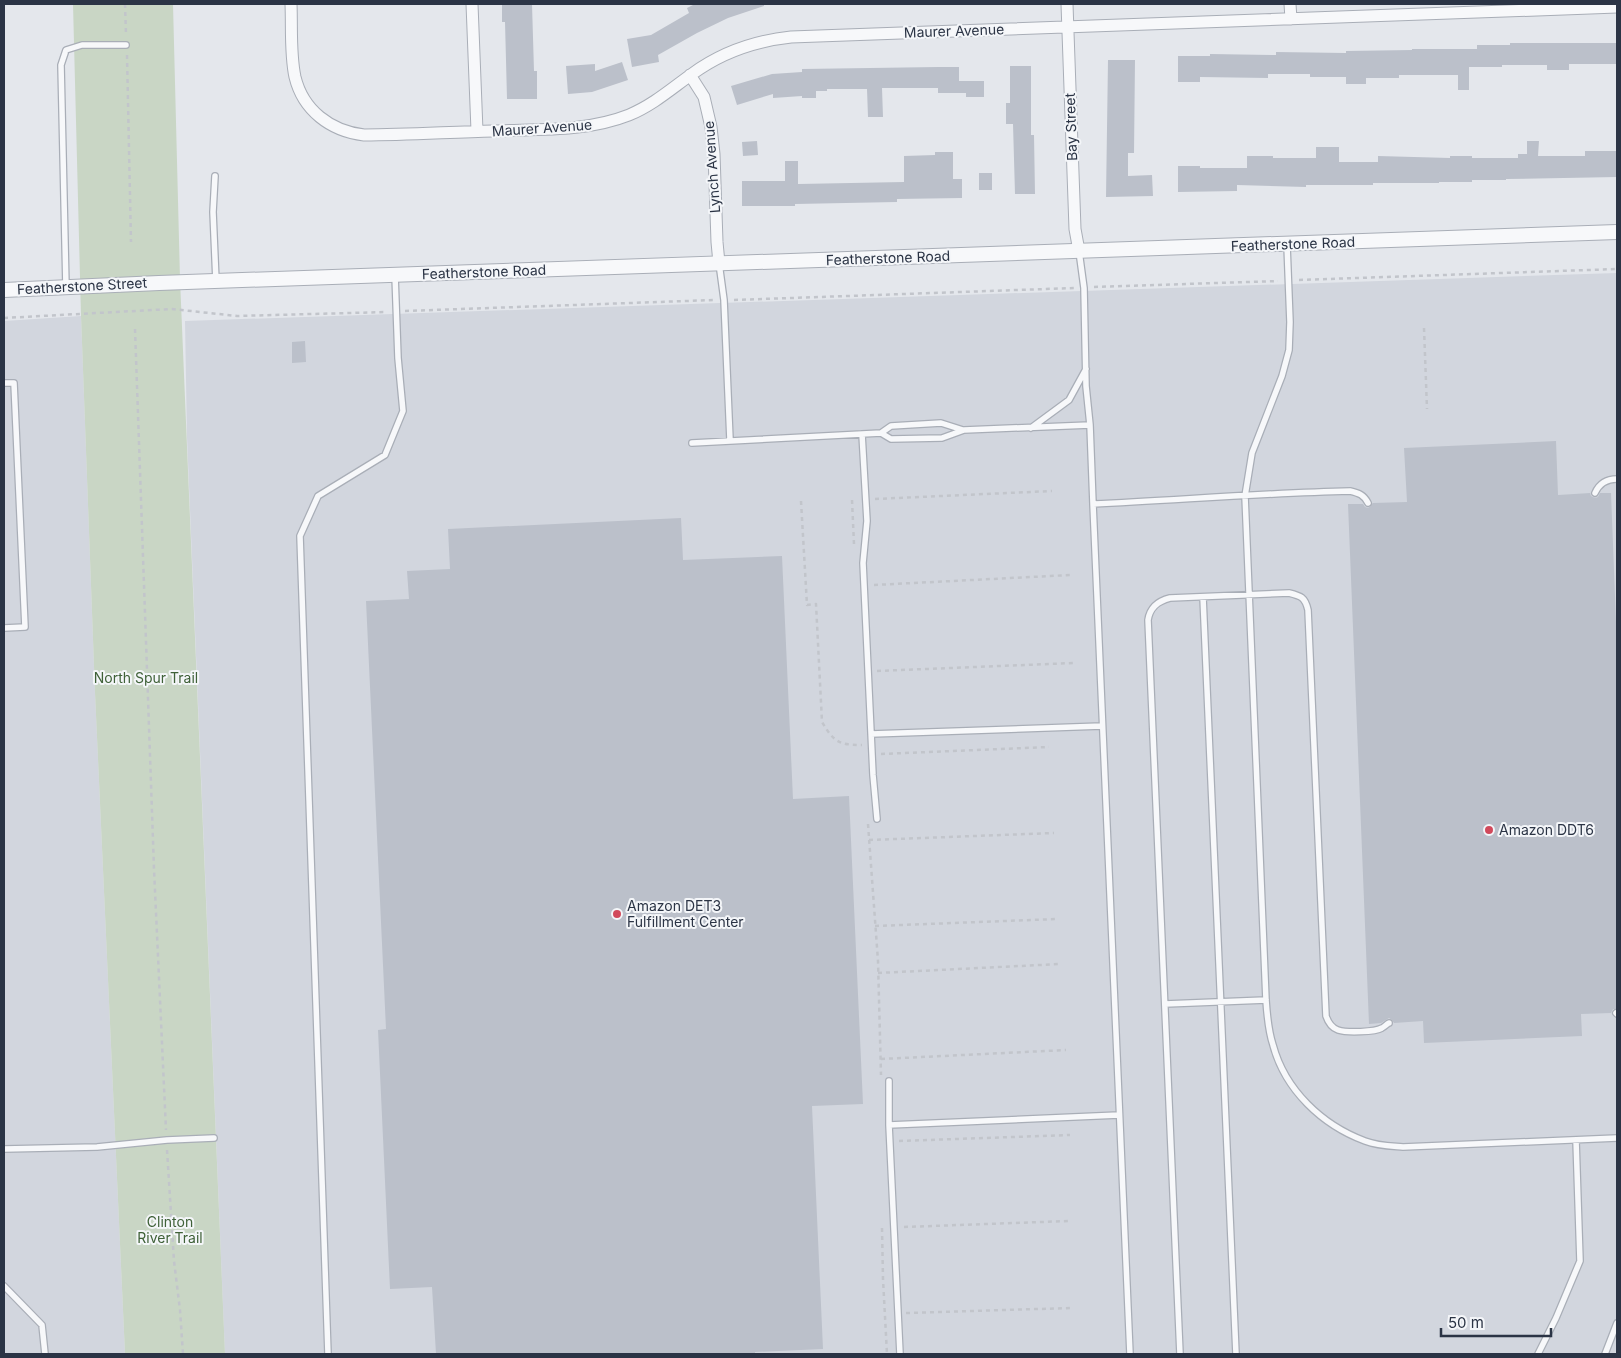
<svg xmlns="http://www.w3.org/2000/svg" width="1621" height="1358" font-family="Inter,sans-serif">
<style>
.built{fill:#d2d6de}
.green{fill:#c9d6c5}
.building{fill:#bbc0ca}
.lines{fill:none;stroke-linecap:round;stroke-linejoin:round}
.service-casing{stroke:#a9aeb7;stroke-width:8}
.minor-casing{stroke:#a9aeb7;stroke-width:13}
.tertiary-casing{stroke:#a9aeb7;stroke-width:16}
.path{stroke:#c2c5cb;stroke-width:2.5;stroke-dasharray:4 4;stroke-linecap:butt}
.service{stroke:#f7f8fa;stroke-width:5.5}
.minor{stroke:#f7f8fa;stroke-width:11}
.tertiary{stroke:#f7f8fa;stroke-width:14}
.poi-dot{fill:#d1495b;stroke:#f4f6f9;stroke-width:2}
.labels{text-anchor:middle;stroke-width:4;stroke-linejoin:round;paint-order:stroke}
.street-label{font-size:14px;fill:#2b3445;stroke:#f4f6f9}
.park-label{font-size:14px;fill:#3f6138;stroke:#f4f6f9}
.poi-label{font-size:14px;fill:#2b3445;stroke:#f4f6f9;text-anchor:start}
</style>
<rect width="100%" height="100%" fill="#e4e7ec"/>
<!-- built -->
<path class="built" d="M1617,273V1354H225L187,437L185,321Z
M81,316L95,693L125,1354H4V321Z"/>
<!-- green -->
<path class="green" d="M73,4H173L180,279L225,1354H125L95,693L81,316Z"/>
<!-- building -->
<path class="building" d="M502,4H532L534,71H537V99H507L505,22H502Z
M695,4H764V6L728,18L697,33L658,55L659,62L632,67L627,39L651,35L689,13L687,8Z
M1510,43H1617V64H1569V70H1547V65H1502V67H1469V90H1458V75H1399V78H1366V84H1346V77H1310V74H1268V78L1200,77V82H1178V56H1210V54L1276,55V52L1346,53V51L1412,50V49H1477V45H1510Z
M1108,60H1135L1134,153H1128V176L1152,175L1153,196L1106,197Z
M622,62L628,80L592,92L568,94L566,66L595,64V71Z
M1010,66H1031V135H1034L1035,194H1015L1013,124H1006V103H1010Z
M938,67H959V81H984V97H966V93H938V88H882L883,117H868L867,89H827V91H816V98H802V96L773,98V94L737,105L731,86L772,74L802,72V69Z
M757,141L758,155L743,156L742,142Z
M1527,141H1539L1538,156H1585V151H1617V177L1506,179V180H1472V182H1439V183H1373V185H1306V187L1237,185V191L1178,192V166H1200V168H1247V156H1273V158H1316V147H1339V162H1378V156L1450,158V156H1472V158H1518V154H1527Z
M935,152H953V179H962V198L897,199V202L795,204V206H742V181H785V161H798V184L904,182V156L935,155Z
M979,173H992V190H979Z
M305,341L306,362L292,363V342Z
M1556,441L1558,495L1590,493L1591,496L1595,498L1598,497L1600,493H1611L1617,648V1009H1613L1611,1013L1581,1014L1582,1036L1424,1043L1423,1021L1394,1023L1392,1020L1389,1018L1381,1023L1369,1024L1348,504H1363L1365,507L1368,508L1373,503L1407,502L1404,448Z
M681,518L683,560L782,556L793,799L849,796L863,1104L812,1106L823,1349L755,1352V1354H436L432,1287L390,1289L378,1030L386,1029L366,601L409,599L407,571L450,569L448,529Z"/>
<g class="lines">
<!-- service casing -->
<g class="service-casing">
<path id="service" d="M215,176L213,212L216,281
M1287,245L1290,322L1289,350L1282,376L1252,453L1245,496L1266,1000C1267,1015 1268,1030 1273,1045C1285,1090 1322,1125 1365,1141C1378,1146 1390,1146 1403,1147L1617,1138
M1079,251L1084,288L1086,386L1090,425L1093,504C1179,500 1264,493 1350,491C1359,493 1364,495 1368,503
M719,263L724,300L730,440
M66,287L61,65L66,50L82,45H126
M4,383H14L25,627L4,628
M1031,428L1069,400L1086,369
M881,433L891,426L941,423L963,430
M862,434L867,521L863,563L873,775L877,819
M692,443L881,433L891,439L942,438L964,430L1090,425
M1595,493C1599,484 1607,479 1617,479
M1093,504L1130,1354
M1203,597L1236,1354
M871,734L1102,726
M1165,1004L1266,1000
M1616,1013L1617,1014
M889,1081V1125L900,1354
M889,1125L1119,1115
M4,1149L97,1147L167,1140L214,1138
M4,1286L42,1325L45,1354
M328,1354L300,536L318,496L385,455L403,411L398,358L395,275
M1180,1354L1148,620C1150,607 1158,601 1170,598L1289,593C1301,596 1305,597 1308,610L1326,1016C1328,1022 1332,1028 1338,1030C1347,1033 1375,1032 1382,1028C1383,1028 1388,1023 1389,1023
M1538,1354L1556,1318L1580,1261L1576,1140
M1605,1354L1617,1323"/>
</g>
<!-- minor casing -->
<g class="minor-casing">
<path id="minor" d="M291,4C292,27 290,54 295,77C303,110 330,131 364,135C407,135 450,132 493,131C538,129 586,132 629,115C653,105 671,89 692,74C722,52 754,41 791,37L1617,7
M472,4L477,131
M1067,4L1075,229L1079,251
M1290,4L1291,19
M690,75L704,97L711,127L714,154L717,242L719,263"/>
</g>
<!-- tertiary casing -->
<g class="tertiary-casing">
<path id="tertiary" d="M4,290L159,283L1617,232"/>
</g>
<!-- path -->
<path class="path" d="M125,4L126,35
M127,55L131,242
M1299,280L1617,269
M1094,287L1278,281
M734,300L1074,288
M405,311L714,300
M4,318L172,309L237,316L387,312
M1424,328L1427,409
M135,329L154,869L166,1130
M875,499L1052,491
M852,500L854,544
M801,501L807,605L816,604L822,722C834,742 839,745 862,745
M874,585L1070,575
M877,671L1073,663
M881,754L1049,747
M868,824L878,961L881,1075
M869,840L1054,833
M875,926L1057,919
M878,973L1060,964
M881,1059L1066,1050
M899,1141L1070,1135
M167,1150L174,1261L180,1310L183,1354
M904,1227L1069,1221
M882,1228L883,1279L887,1354
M906,1313L1071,1308"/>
<!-- service -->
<use href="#service" class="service"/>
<!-- minor -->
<use href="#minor" class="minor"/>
<!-- tertiary -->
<use href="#tertiary" class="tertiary"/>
</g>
<!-- markers -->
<g class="poi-dot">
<circle cx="1489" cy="830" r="5"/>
<circle cx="617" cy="914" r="5"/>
</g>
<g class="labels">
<!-- street labels -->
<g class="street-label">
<text transform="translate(954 31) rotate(-2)" y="5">Maurer Avenue</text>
<text transform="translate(1071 127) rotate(-92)" y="5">Bay Street</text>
<text transform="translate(542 128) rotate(-4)" y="5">Maurer Avenue</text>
<text transform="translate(712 167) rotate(-94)" y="5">Lynch Avenue</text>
<text transform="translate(1293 244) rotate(-2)" y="5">Featherstone Road</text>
<text transform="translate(888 258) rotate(-2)" y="5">Featherstone Road</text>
<text transform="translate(484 272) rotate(-2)" y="5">Featherstone Road</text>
<text transform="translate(82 286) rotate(-3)" y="5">Featherstone Street</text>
</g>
<!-- park labels -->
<g class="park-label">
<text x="146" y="683">North Spur Trail</text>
<text x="170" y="1227">Clinton<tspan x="170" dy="16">River Trail</tspan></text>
</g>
<!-- poi labels -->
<g class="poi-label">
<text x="1499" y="835">Amazon DDT6</text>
<text x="627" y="911">Amazon DET3<tspan x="627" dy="16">Fulfillment Center</tspan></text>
</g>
</g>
<!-- border -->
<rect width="1621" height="1358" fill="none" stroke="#2b3445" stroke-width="10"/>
<!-- scale -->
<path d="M1441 1328v8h110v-8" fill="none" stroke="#2b3445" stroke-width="2.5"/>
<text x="1448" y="1328" font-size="15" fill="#2b3445" stroke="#f4f6f9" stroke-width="4" paint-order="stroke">50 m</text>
</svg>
